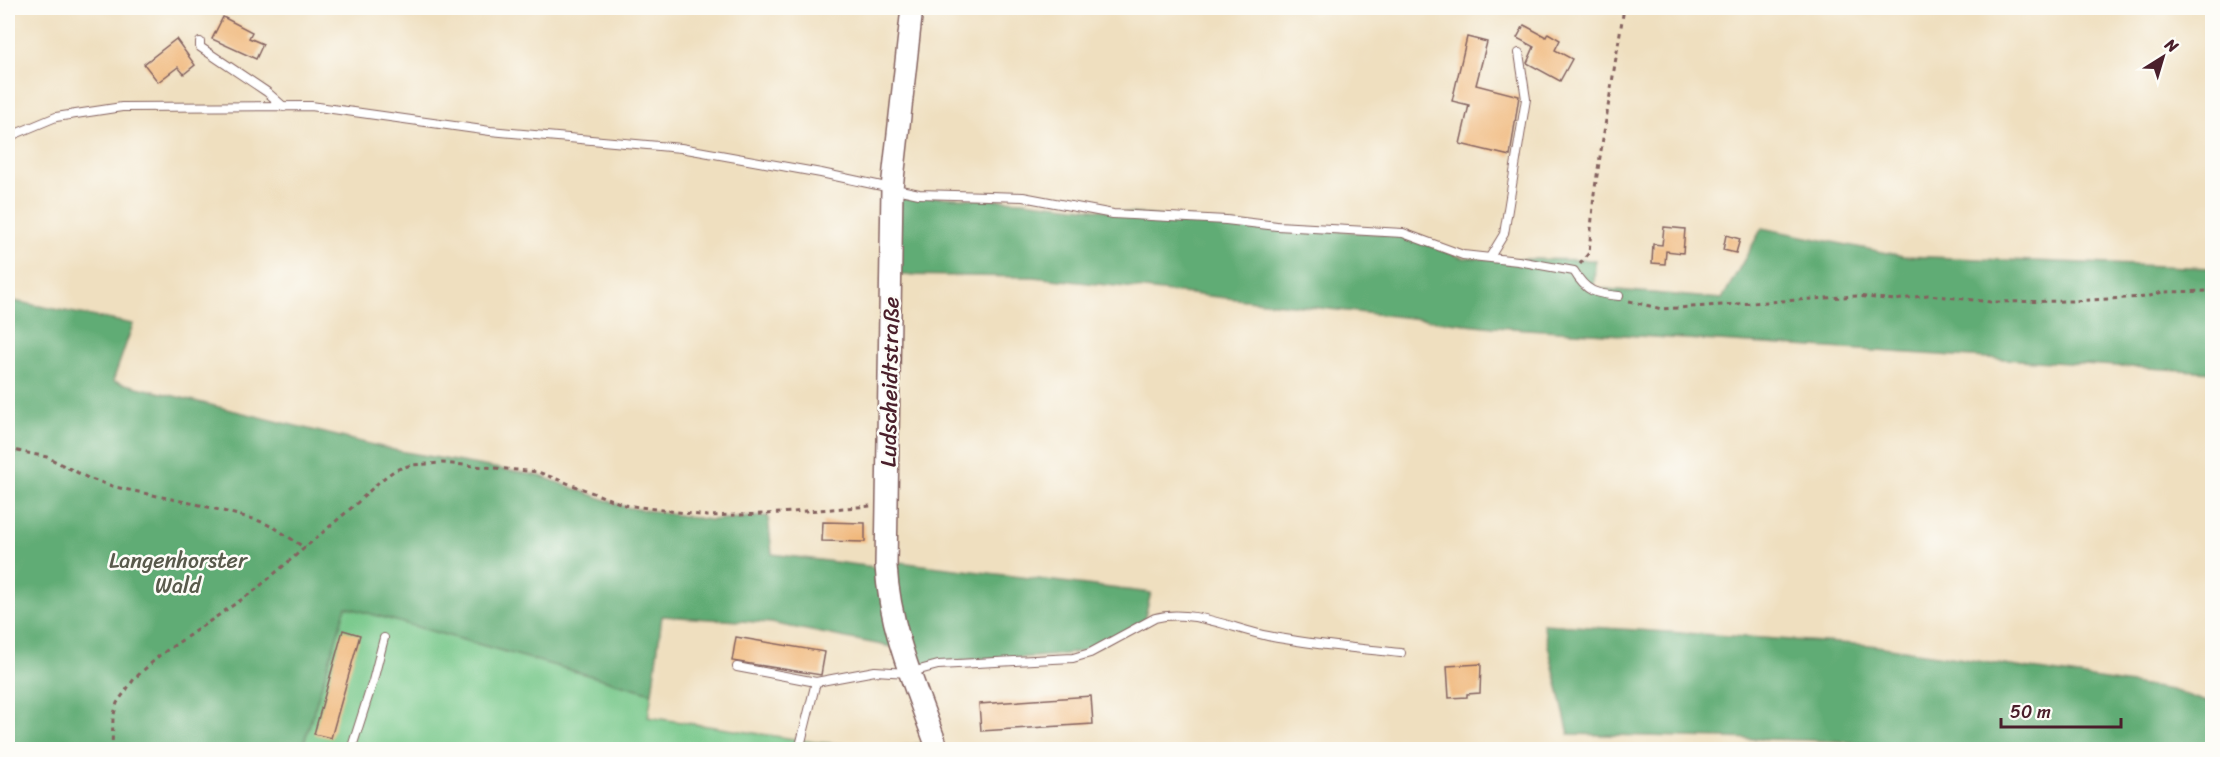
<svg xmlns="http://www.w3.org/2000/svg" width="2220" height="757" font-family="Sriracha,sans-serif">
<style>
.green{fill:#76c789;stroke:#60735a;stroke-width:1.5}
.forest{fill:#60ac75;stroke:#556650;stroke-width:1.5}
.building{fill:#f0b77a}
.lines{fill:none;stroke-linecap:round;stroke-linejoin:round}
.lane-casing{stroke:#84625f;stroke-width:10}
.secondary-casing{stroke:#84625f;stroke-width:24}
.path{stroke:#84625f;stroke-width:3;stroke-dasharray:4.5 4.5;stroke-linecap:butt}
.lane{stroke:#fff;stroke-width:8}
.secondary{stroke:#fff;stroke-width:21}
.labels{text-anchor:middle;stroke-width:5;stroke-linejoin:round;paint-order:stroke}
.street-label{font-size:22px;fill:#4a1f2b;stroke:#fdfcf7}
.park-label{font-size:22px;fill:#595a4c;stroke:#fdfcf7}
</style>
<rect width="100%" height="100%" fill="#fdfcf7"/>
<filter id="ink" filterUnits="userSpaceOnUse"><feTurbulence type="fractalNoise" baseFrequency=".0167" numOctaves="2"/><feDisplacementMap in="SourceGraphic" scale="12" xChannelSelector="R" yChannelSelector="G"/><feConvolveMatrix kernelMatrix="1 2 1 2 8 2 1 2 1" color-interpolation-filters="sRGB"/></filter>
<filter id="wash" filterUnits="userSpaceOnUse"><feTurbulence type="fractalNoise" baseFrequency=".008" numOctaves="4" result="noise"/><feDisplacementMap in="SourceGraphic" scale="24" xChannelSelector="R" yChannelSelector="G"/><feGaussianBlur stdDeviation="1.35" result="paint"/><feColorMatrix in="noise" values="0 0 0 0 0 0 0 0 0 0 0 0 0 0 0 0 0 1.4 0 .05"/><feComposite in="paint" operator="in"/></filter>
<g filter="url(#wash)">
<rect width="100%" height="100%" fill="#efdfbf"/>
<!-- green -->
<path class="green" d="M345,606L652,693L648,717L814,742L891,748L931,742L933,750H302Z"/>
<!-- forest -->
<path class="forest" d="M894,195L1023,201L1227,224L1403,235L1463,258L1595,260L1594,288L1722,299L1762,228L1903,256L2212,268V372L1494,327L1033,277L893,275Z
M8,300L133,324L113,381L394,450L540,476L625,507L710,520L768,516L772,554L882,568L897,648L771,623L662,616L652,693L346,607L302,749H8Z
M891,561L1151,593L1144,620C1129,628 1102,647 1087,650C1030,663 970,654 912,667Z
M1543,624L1870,645L2172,690L2212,704V749L1957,750L1835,741L1569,734Z"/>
<g id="blocks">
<!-- building -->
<path class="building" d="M223,17L252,32L249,38L263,44L256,59L212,39Z
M1524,25L1546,37L1548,33L1560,40L1555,50L1572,59L1560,81L1527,63L1534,47L1517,38Z
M1467,37L1487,42L1476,85L1519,96L1510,156L1460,144L1469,105L1452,101Z
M176,39L195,65L184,74L178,67L158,82L144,64Z
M1664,227L1685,229L1683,253L1666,251L1665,264L1652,263L1653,244L1662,245Z
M1726,235L1740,239L1736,253L1723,250Z
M823,522L865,523V542L822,541Z
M343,630L360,635L331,738L314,734Z
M736,637L825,652L821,675L732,661Z
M1481,664L1480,693L1467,694V697L1449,698L1447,666Z
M1091,696L1093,724L981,731L979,704Z"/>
</g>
</g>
<g filter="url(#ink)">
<use href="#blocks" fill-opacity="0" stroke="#84625f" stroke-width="1.5"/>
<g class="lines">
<!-- lane casing -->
<g class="lane-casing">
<path id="lane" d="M200,42V47L267,92L284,107
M8,137L56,117L122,107L311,106L490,131L681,148L821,173L919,194L1023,197L1113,214L1226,220L1277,226L1403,233L1463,255L1518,261L1574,271C1586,292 1596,294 1619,296
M1490,257L1504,234L1526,99L1519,53
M737,667L816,682L875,671L908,673L938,665L1073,658L1090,653L1155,618C1191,608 1233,629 1268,636C1312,645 1357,648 1401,653
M351,750L373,681L384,638
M799,750L816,682
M1069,750L1072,749"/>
</g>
<!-- secondary casing -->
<g class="secondary-casing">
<path id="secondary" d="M912,8L892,188L886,566C890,632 916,688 938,750"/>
</g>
<!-- path -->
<path class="path" d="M1580,264L1589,253L1594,194L1624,8
M1629,301L1662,309L1857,296L1895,300L1928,295L1992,302L2070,301L2147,297L2162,292L2212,291
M8,449L47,457L88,478L115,487L200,505L257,520L275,528L305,548
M112,750L113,718L117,703L134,679L160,655L254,591L356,504L380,481L395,470L411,465L442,463L538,472L625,505L707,516L766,514L871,506"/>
<!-- lane -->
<use href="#lane" class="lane"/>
<!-- secondary -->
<use href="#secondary" class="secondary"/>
</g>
</g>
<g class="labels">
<!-- street labels -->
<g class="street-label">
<text transform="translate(889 382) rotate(-89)" y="8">Ludscheidtstraße</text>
</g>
<!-- park labels -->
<g class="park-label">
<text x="178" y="568">Langenhorster<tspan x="178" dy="25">Wald</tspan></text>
</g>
</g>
<!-- margin -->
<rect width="2220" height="757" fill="none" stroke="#fdfcf7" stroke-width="30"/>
<!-- north arrow -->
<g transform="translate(2163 57) rotate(37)" stroke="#fdfcf7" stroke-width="4.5" paint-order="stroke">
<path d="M0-4.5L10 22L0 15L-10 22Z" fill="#4a1f2b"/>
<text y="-9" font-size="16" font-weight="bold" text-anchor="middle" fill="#4a1f2b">N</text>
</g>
<!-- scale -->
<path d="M2001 718v9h120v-9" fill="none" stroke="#4a1f2b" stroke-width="3"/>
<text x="2010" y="718" font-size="18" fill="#4a1f2b" stroke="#fdfcf7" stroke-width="4.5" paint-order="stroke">50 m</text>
</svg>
